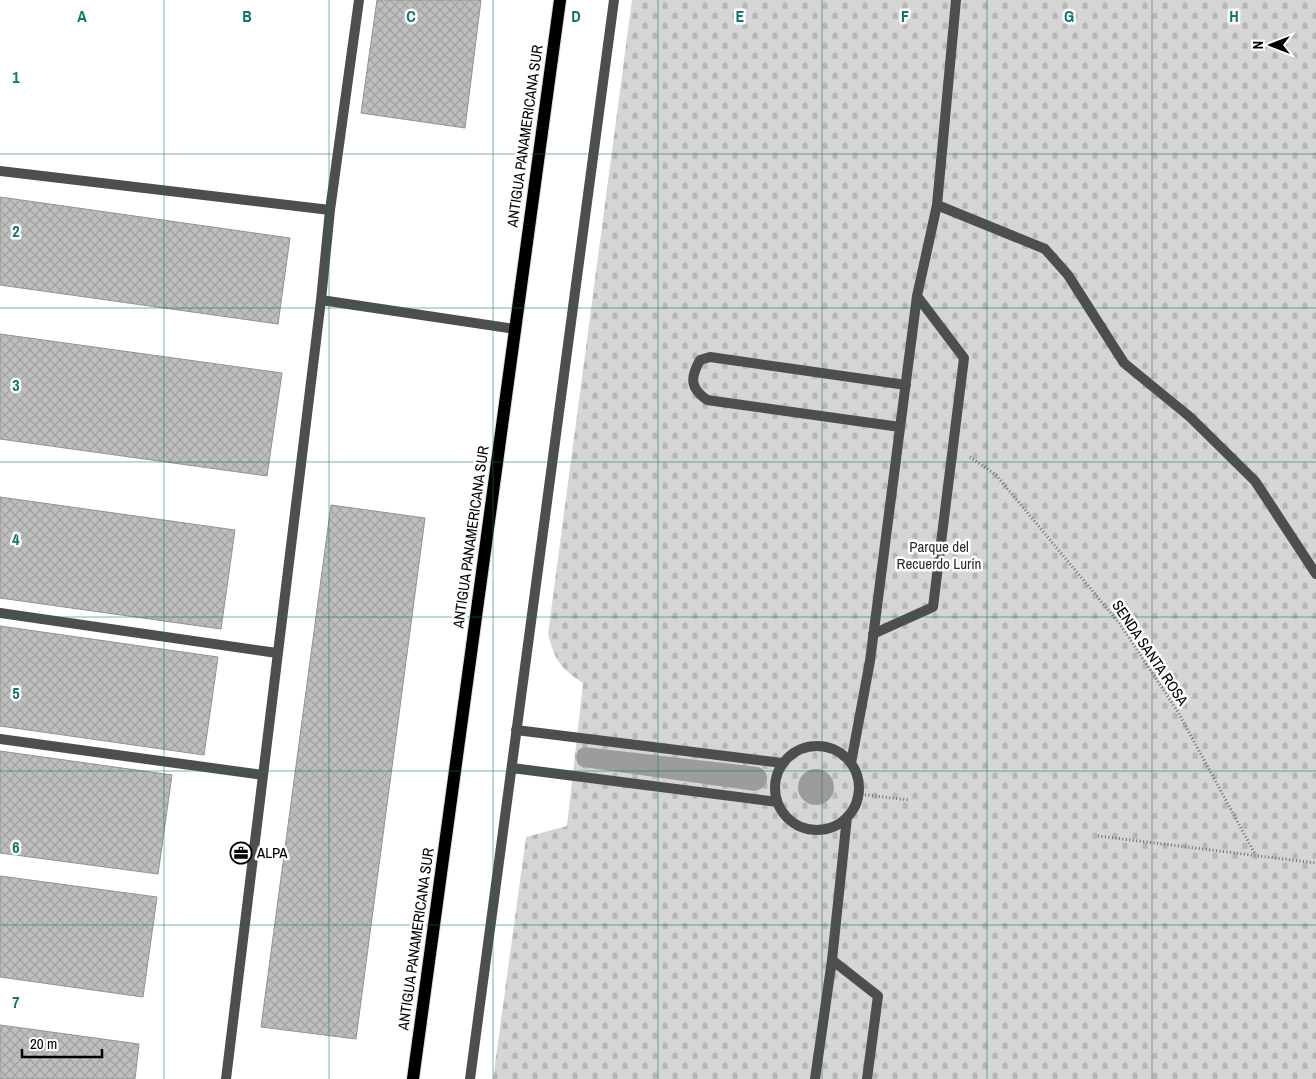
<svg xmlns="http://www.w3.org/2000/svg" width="1316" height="1079" font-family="'Archivo Narrow',sans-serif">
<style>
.cemetery{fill:url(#cemetery-stones)}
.water{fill:#9c9c9c}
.building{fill:url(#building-cross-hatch);stroke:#929292}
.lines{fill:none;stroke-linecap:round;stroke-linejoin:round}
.primary-casing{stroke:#dbdbdb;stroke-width:14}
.path{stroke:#707070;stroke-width:3;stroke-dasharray:1 2.5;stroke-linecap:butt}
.service{stroke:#4e4e4e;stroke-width:10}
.primary{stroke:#000;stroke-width:12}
.grid{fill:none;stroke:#0f766e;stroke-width:1;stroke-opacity:0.55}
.labels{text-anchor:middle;stroke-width:5;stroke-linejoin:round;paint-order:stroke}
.street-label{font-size:15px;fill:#000;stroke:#fff}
.park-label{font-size:15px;fill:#2c2c2c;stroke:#fff}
.poi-label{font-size:15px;fill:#000;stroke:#fff;text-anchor:start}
.grid-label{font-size:16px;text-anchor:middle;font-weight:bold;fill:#0f766e;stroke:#fff;stroke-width:5;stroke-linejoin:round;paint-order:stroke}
</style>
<defs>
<pattern id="cemetery-stones" width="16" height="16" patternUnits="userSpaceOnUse" patternTransform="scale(1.25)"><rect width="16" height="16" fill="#d5d5d5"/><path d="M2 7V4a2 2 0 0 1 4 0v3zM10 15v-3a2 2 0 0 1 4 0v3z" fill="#b5b5b5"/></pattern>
<pattern id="building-cross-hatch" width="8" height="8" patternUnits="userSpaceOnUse" patternTransform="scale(1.25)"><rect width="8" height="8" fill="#bebebe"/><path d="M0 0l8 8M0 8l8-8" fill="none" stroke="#a2a2a2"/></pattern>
</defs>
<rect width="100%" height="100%" fill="#fff"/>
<!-- cemetery -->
<path class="cemetery" d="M632,0H1316V1079H493L526,837L567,826L583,683C560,668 555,661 548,634Z"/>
<!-- water -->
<path class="water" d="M584,747L758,767C772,772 769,788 755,791L583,767C575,765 576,757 578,750Z
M798 787a18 18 0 1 1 36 0a18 18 0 1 1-36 0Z"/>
<!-- building -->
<path class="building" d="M377,0H481L465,128L361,113Z
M0,197L290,238L278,324L0,285Z
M0,334L282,373L267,476L0,439Z
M0,497L235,530L221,629L0,598Z
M331,505L425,518L356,1039L261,1027Z
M0,626L218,657L204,755L0,726Z
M0,751L172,775L158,874L0,853Z
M0,876L157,897L143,997L0,977Z
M0,1025L139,1044L135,1079H0Z"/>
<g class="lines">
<!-- primary casing -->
<g class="primary-casing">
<path id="primary" d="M413,1079L560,0"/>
</g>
<!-- path -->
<path class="path" d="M970,457L996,475L1120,624L1178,712L1255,854
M858,794L909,800
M1098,836L1316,863"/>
<!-- service -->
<path class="service" d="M0,171L330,210
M937,205L1045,249L1068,275L1124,363L1190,417L1255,481L1316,574
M321,300L515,329
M900,427L707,400C690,388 690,378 700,360L710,357L906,385
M0,613L277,653
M873,634L933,607L964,358L917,296
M516,730L782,763
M0,739L263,775
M775 788a42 42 0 1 1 84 0a42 42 0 1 1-84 0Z
M851,763L870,661L917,296L937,205L956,0
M512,768L777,802
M832,960L878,996L867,1079
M226,1079L321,300L330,210L359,0
M470,1079L614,0
M815,1079L832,960L847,817"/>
<!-- primary -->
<use href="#primary" class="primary"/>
</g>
<!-- grid -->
<path class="grid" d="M164,0V1079M329,0V1079M493,0V1079M658,0V1079M822,0V1079M987,0V1079M1152,0V1079M0,154H1316M0,308H1316M0,462H1316M0,617H1316M0,771H1316M0,925H1316"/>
<!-- icons -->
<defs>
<g id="office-ring" transform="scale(1.125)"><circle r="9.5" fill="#fff" stroke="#000" stroke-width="1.5"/><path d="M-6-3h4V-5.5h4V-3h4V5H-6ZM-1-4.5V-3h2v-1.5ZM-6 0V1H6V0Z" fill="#000"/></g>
</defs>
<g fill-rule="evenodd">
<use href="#office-ring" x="241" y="853"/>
</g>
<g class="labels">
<!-- street labels -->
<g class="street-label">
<text transform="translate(525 136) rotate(-82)" y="5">ANTIGUA PANAMERICANA SUR</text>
<text transform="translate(471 537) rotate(-82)" y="5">ANTIGUA PANAMERICANA SUR</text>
<text transform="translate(1150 653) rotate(56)" y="5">SENDA SANTA ROSA</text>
<text transform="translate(416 939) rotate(-82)" y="5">ANTIGUA PANAMERICANA SUR</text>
</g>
<!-- park labels -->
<g class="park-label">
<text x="939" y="552">Parque del<tspan x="939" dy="17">Recuerdo Lurín</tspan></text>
</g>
<!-- poi labels -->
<g class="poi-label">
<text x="257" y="858">ALPA</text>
</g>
</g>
<g class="grid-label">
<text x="82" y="22">A</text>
<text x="247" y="22">B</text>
<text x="411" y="22">C</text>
<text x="576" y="22">D</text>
<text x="740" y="22">E</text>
<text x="905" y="22">F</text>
<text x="1069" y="22">G</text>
<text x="1234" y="22">H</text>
<text x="16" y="83">1</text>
<text x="16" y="237">2</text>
<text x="16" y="391">3</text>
<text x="16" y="545">4</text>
<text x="16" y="699">5</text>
<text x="16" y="853">6</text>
<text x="16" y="1008">7</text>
</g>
<!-- north arrow -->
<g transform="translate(1271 45) rotate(270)" stroke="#ffffff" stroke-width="4" paint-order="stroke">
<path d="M0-4L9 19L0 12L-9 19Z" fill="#000000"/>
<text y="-8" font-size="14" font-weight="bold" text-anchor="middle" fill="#000000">N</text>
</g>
<!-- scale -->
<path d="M22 1049v8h80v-8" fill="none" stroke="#000000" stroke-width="2.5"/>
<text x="30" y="1049" font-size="15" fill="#000000" stroke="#ffffff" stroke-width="4" paint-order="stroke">20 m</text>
</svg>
